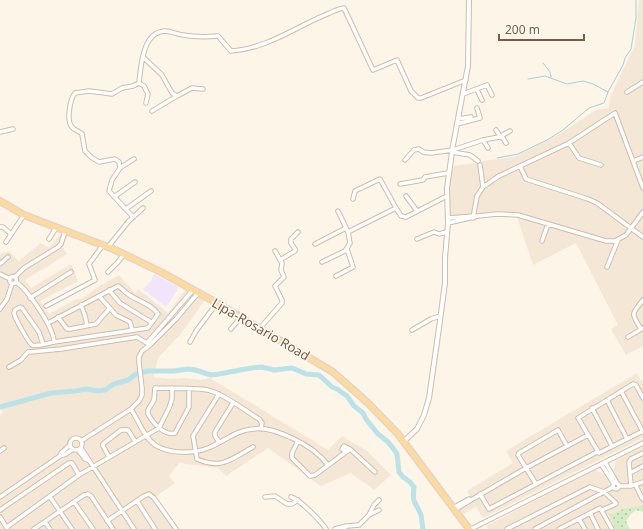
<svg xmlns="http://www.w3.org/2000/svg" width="643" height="529" font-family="'Noto Sans',sans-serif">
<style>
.residential{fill:#f5e7d6}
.education{fill:#f2e4fa}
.grass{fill:url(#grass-dots)}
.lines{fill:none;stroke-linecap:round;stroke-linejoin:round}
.stream{stroke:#a0d2db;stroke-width:1}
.river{stroke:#bbe2e8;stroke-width:5}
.minor-casing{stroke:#d0bcac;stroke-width:5.5}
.tertiary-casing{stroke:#d0bcac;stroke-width:6}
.primary-casing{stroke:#dcd4d0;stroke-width:8}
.minor{stroke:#fff;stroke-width:3.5}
.tertiary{stroke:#fff;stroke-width:4}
.primary{stroke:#feda9e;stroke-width:5.5}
.labels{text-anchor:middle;stroke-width:3.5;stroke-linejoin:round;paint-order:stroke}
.street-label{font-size:13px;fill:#795b4a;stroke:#fff9ef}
</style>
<defs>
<pattern id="grass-dots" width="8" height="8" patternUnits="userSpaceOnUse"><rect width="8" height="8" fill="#d5ecc5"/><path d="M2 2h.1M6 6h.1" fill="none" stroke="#b2c2a2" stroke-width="1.8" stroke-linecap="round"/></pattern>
</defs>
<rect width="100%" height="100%" fill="#fdf5e8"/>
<!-- residential -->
<path class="residential" d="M639,0H643V346L626,355L611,329L618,325L576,243L533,265L517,217H489L449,225L447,186L453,166L476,163L483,161L514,157L558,135L596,110L609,108L610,97L635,45Z
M61,233L68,235L63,247L67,254L25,280L31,288L71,264L78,281L40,301L49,314L77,299H81L101,285L119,275L135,293L138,289L168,313L186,289L205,300L180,335L158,358L153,377L170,379L184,378L201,380L210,378L328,450L342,436L367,451L391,475L374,490L351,473L321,486L268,448L226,476L218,468L179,463L169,476L175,483L155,497L178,529H0V415L3,413L0,408V254L9,251L19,261L41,243L49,248Z
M637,373L641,381L643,380V438L483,518L476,507L462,515L455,505L470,496L467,491L513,463L506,451Z
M643,446V506L625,508L609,515L616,529H488L486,526L595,470L604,474L614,469L616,460Z"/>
<!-- education -->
<path class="education" d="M154,274L179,287L166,307L143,289L151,281Z"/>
<!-- grass -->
<path class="grass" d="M643,506V512L636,510L631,514L626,521L630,529H616L609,515L625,508Z"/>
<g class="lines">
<!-- stream -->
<path class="stream" d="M543,63L550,72L551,77
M528,79L545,76L567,84L583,81L593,84L608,92
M497,158L518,154L547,140L563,130L589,108L604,103L608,92L623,65L625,58L631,49L636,18V0"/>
<!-- river -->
<path class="river" d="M0,407L51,393L75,391L86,389L99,391L105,390L114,384L128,380L136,374L147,371H174L188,369L195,370L211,375L219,374L251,368L262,367L274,370L292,368L306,374L319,375L332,387L337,389L347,396L354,406L363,413L366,419L378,434L387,441L393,448L397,454L399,472L403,477L410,482L414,487C412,505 415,500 421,515C422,520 422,525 423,529"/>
<!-- minor casing -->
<g class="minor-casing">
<path id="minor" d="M143,57L162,75L172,93L177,96L192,88L203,89
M139,83L144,86L148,94L146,103
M477,90L482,100
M627,92L643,82
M463,94L487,85L492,95
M152,111L177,96
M458,119L471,117
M457,124L480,118L477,108
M496,130L500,136
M0,132L13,129
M499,137L503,138L506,143
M483,140L488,148
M569,143L579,158L601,165
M452,152L470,155L478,161
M134,159L120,168L119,162L115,159L99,162L91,157L85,151L82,134C79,131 74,130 72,127C66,121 70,99 75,93L89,91L112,94L122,88L133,86L139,83C141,67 142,32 165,31C170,31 177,34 183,35C194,37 206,37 218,36L231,51C263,49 290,31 318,18C326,15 336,9 344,8L373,70L397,60L411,91L418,98H421L466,80
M405,160L414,150L419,149L423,152L431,153L453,150L483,140L499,137L510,131
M633,161L643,157
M480,165L483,187
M520,166L526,179L588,199L597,203L643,237
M120,168L112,180L109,191L133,217
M400,184L423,180L425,177L448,173
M406,196L417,211
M114,197L135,182
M353,199L355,191L380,179L396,208
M126,209L151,191
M448,218L475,216
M473,218L477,196L483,187L499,176L569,143L615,113L643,188
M448,223L478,216L497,214L518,215L606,241H615L626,235L643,212
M0,227H3L11,234
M348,232L396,208L401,216L406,217L447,196
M49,239L56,228
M417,239L434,232L439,234L447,232
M542,241L548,224
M6,242L24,215
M315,244L346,228
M108,247L128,222L143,208
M280,260L295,251V249L291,243V239L298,232
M322,262L345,251L350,243L348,232L338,211
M0,264L8,257
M607,267L618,240
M108,272L118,262L124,254
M0,274L10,279
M336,276L353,267L347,249
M9.5 280a3.5 3.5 0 1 1 7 0a3.5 3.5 0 1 1-7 0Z
M15,277L24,268L58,247L61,244L65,231
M16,282C28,290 54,328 54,342
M109,290L120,303L151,322
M99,296L116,315L130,322L132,330
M30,298L71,272
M81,305L85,316L87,325
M46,306L95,280L89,264L103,245
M0,309L7,299L12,284
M58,317L67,329H70L96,324L109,309
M260,328L282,303V300L275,286L284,277L281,270L282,263L275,251
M231,329L241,317
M641,329C631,313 631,315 643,300
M412,330L431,319L440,316
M628,337L643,328
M190,342L196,331L217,303
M147,343L193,290
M43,344L39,332L22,308L20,307L15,310C15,311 14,312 14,313C14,317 29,343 32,345C37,347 49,343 54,342L148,328L158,314C152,304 137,301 128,294C124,292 122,288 118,286L48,323
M9,367L21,360L28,352H30L61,349L137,337L150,345
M189,389V407L175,433C164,436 153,423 148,414V410L154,400L155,388C169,389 201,387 211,391C227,396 244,410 259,419L262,423L261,429
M621,391L643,432
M219,394L193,436L197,459C222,470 231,459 253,447
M643,398L636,385L633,384L578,418L599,453L643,431
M607,400L627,439
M592,408L612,446
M131,409C138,420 144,437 155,445C169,454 193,454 208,448C224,442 236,430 253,429C267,427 280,433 292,438C305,444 319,453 328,465
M70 444a6 6 0 1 1 12 0a6 6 0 1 1-12 0Z
M81,441L131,409L139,401L142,395V388L139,363V357L142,351L150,345L176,319L198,293
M298,441L292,453V458L310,476L315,475L350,449L375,472
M219,442L215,436V432L233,403
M81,448L134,529
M78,450L85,459L88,460
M0,451L4,448
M345,451L342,449L344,446L350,449
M60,456L61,453L70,445
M109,457L103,446V444L121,430H128L135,441
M605,462L617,483
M601,464L614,484
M630,473L643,466
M613 486a3 3 0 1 1 6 0a3 3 0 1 1-6 0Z
M536,484L518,455L519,453L558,430L567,446
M619,486H631L643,482
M631,486L629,462L631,459L643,453
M636,486L642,498L643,499
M480,494L489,509L597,452
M0,497L60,456L66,454L73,449
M50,497L72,529
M265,497L275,496L287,504H292L298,500
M291,497C299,499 321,521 326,529
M137,501L155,529
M74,502L93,529
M453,508L469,499
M0,510L69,463H72L79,475
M454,510L526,468L588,435
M590,513L598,529
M369,515L374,505L379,500
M0,517L7,528
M579,519L585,529
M107,521L144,496L149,494L154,498L176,529
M45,522L50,529
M7,527L79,475L159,428L169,408L172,399V389
M34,529L84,495L88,494L91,496L113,529
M335,529L346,526
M343,529L347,526L359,525L369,515L379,510
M471,529L643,443
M507,529L590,487L604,492L616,503V504L602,510
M535,529L613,487
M559,529L600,508L612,529"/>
</g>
<!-- tertiary casing -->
<g class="tertiary-casing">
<path id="tertiary" d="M403,442L417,429L424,415L429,398L439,328L445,283V258L448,223L447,188L453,145L468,66L469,0"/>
</g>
<!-- primary casing -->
<g class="primary-casing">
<path id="primary" d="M0,201L24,215L113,249L161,272L217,303L333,372L368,403L398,434L469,529"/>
</g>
<!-- minor -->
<use href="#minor" class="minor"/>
<!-- tertiary -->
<use href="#tertiary" class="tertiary"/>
<!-- primary -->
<use href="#primary" class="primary"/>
</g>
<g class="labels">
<!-- street labels -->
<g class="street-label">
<text transform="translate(261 329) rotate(30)" y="5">Lipa-Rosario Road</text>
</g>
</g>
<!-- scale -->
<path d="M499 34v6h85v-6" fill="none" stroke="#795b4a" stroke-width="2"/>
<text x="505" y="34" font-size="12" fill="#795b4a" stroke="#fff9ef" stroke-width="3" paint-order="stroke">200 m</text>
</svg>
